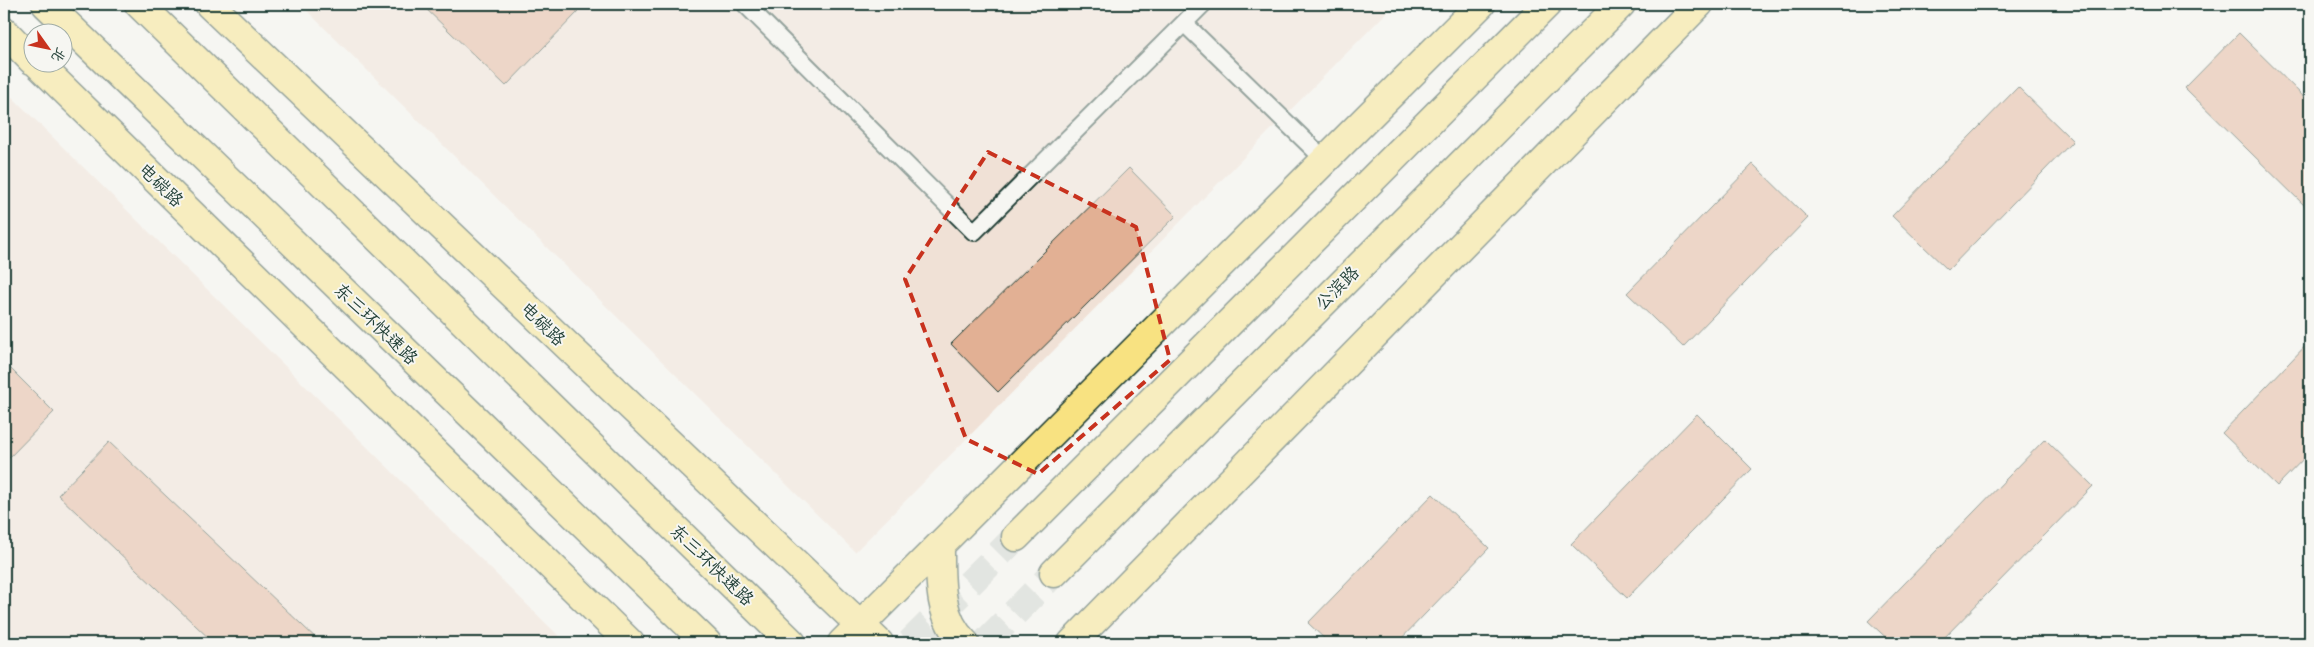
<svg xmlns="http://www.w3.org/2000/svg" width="2314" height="647" font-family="'Gochi Hand','LXGW WenKai TC',sans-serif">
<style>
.built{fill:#f0e1d6}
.building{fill:#e2b094;stroke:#1f3d34}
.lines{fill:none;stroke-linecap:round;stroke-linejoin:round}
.trunk-tunnel{stroke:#cbd1cc;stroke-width:28;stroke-dasharray:28 14;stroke-linecap:butt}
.service-casing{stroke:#1f3d34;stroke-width:20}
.trunk-casing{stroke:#1f3d34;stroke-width:31}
.service{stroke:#f6f6f2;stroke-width:16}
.trunk{stroke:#f8e281;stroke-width:28}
.marked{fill:none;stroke:#c8321e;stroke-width:4;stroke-dasharray:10 6;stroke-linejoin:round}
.labels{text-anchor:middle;stroke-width:4;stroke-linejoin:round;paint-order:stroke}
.street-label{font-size:18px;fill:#1f3d34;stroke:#f6f6f2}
</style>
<rect width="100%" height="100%" fill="#f6f6f2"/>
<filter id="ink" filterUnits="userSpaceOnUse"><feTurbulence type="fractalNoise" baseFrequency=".02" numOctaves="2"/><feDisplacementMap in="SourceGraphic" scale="10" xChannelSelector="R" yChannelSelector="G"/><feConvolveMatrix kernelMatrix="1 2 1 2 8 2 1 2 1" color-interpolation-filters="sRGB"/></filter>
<g filter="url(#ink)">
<!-- built -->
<path class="built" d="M300,4H1395L855,552Z
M4,89L566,643H4Z"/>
<!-- building -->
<path class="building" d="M421,4H569L578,12L506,86Z
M2239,33L2310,103V211L2185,88Z
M2018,87L2073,141L1948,270L1892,216Z
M1753,164L1808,218L1683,347L1627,293Z
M1129,168L1176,216L998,392L951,344Z
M2310,341V452L2277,486L2222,433Z
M4,362L54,412L4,463Z
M1697,414L1752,469L1627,598L1571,544Z
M2045,439L2093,486L1939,643H1892L1868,621Z
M109,442L321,643H214L58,495Z
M1433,494L1489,548L1397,643H1329L1308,623Z"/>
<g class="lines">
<!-- trunk-tunnel -->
<path class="trunk-tunnel" d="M910,643L1016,537
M985,643L1054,573"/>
<!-- service casing -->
<g class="service-casing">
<path id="service" d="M745,4L974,232L1203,4
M1184,23L1325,160"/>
</g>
<!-- trunk casing -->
<g class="trunk-casing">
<path id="trunk" d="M46,4L707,643
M139,4L792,643
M209,4L879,643
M4,31L32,60
M36,62L630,643
M1016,537L1547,4
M940,545C940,579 938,618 965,643
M1054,573L1621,4
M842,643L1481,4
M1072,643L1699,4"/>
</g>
<!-- service -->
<use href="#service" class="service"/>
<!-- trunk -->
<use href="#trunk" class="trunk"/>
</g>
</g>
<!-- marked area -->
<path d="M0 0H2314V647H0ZM988,152L1136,227L1170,360L1038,474L966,439L905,279Z" fill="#f6f6f2" fill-opacity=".55" fill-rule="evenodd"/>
<path class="marked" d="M988,152L1136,227L1170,360L1038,474L966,439L905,279Z"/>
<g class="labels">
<!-- street labels -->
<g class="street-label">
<text transform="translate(161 185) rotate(44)" y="6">电碳路</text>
<text transform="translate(1337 288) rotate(-45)" y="6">公滨路</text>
<text transform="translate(376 324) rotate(44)" y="6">东三环快速路</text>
<text transform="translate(543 324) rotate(44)" y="6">电碳路</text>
<text transform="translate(712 565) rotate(44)" y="6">东三环快速路</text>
</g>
</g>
<!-- margin -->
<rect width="2314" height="647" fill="none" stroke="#f6f6f2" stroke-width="20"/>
<rect x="10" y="10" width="2294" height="627" fill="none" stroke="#1f3d34" stroke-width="2" filter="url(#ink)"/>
<!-- north arrow -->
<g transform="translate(48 48) rotate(123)"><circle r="24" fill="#f6f6f2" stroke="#a0aca6"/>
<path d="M0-4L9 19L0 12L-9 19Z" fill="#c8321e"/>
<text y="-8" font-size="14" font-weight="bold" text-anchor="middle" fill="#1f3d34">北</text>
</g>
</svg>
